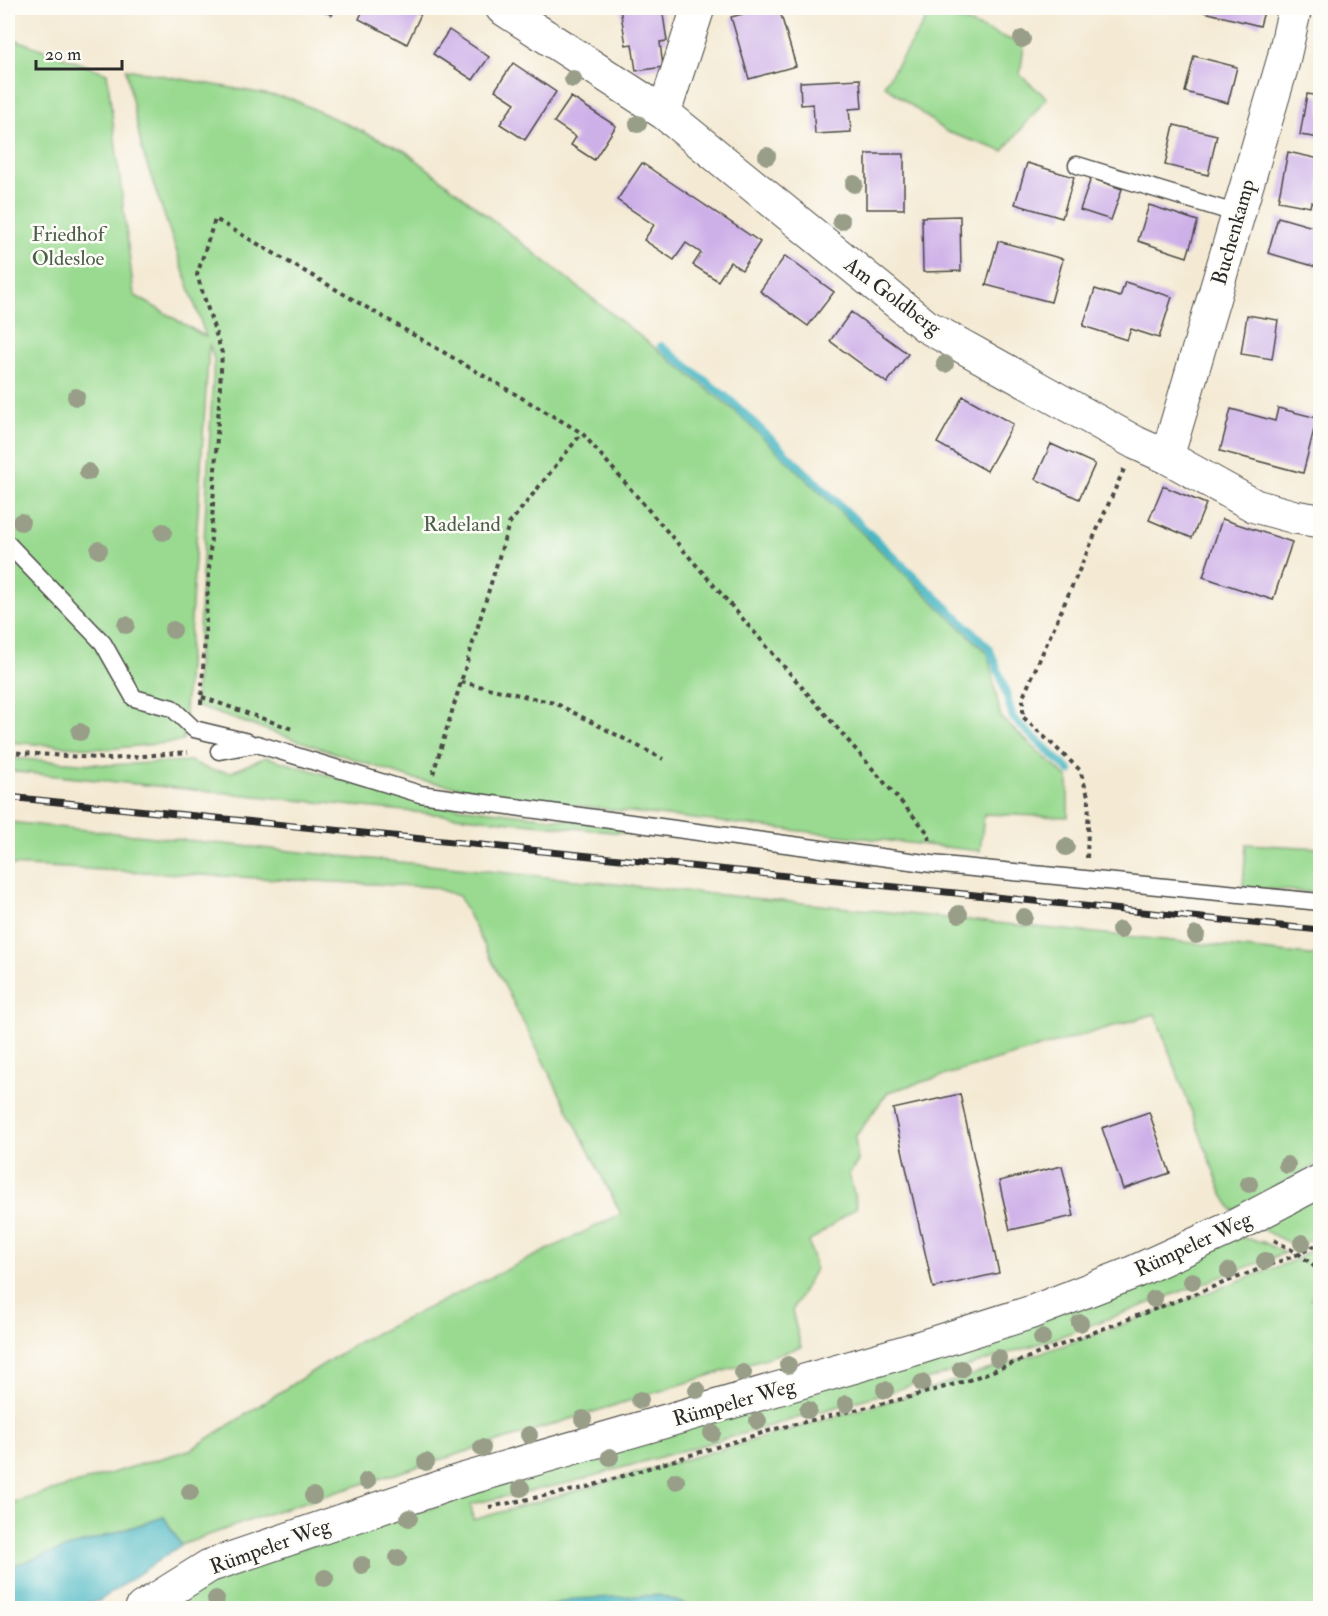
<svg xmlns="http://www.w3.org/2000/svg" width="1328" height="1616" font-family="'IM FELL Double Pica',serif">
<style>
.green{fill:#99da90;stroke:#62825e;stroke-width:1.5}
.water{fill:#49b7c3;stroke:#3a7177;stroke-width:1.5}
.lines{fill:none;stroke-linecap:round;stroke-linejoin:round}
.stream{stroke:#49b7c3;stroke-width:8}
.building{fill:#ceb0e8}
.service-casing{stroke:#494844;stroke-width:19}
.minor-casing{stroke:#494844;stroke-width:35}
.tertiary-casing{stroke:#494844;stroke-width:35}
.path{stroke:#494844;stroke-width:4;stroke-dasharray:4.5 4.5;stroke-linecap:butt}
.service{stroke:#fff;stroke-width:16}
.minor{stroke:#fff;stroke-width:33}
.tertiary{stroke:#fff;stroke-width:33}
.rail-casing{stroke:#2b2b2b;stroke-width:7}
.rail{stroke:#fdfcf7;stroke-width:4.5;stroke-dasharray:14;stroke-linecap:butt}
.tree{fill:#989e88}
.labels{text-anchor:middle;stroke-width:5;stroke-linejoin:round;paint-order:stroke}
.street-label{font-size:21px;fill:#2b2b2b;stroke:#fdfcf7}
.park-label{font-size:21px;fill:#4c6049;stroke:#fdfcf7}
</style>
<rect width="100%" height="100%" fill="#fdfcf7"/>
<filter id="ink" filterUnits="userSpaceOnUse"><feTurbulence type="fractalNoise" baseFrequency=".0167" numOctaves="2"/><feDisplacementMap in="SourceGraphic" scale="12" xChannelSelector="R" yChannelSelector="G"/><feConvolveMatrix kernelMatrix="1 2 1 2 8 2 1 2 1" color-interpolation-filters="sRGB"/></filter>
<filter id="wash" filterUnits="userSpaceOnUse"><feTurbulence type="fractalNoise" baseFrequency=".008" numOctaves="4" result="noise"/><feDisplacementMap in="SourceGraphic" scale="24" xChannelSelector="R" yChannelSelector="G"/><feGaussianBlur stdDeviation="1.35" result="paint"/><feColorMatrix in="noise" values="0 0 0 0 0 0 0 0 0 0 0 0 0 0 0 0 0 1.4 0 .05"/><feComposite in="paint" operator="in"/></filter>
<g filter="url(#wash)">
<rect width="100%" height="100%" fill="#f4ead4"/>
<!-- green -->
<path class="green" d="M933,9L1024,45L1020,75L1047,98L1003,151L947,132L884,85Z
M8,37L107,73L134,295L206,337L142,150L126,69L292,99L405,151L734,410L988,654L1001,718L1068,778V817L984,814L980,851L550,803L413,779L195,706L214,359L209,344L183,741L108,749L8,742Z
M266,757L423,803L609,825L632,834L8,771V758L109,765L190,761L210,770L231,772Z
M8,822L1320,956V1163L1233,1211L1222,1193L1155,1014L888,1092L855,1137L858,1161L849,1174L857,1207L809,1242L815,1269L792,1311L801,1347L273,1512L181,1545L164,1517L8,1567V1504L192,1449L358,1342L621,1214L459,896L432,887L8,865Z
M1246,844L1320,848V893L1243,887Z
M1320,1192V1234L1297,1247L1257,1227Z
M1238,1237L1263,1242L1285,1253L1056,1338L896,1390L572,1482L471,1504L473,1520L904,1397L1086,1338L1295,1260L1320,1245V1292L1311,1299L1320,1303V1608H169L207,1581L283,1554L452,1502L447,1498Z"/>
<!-- water -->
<path class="water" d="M164,1517L181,1545L99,1601L64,1608H8V1567Z
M659,1595L687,1605V1608H540L572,1599Z"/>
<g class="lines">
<!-- stream -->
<path class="stream" d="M661,346L731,401L989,648L1003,683L1013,718L1070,771"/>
</g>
<g id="blocks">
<!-- building -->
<path class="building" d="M316,8H335L332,15Z
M364,8H407L421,14L407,44L359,19Z
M620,8H662L667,41L660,42L663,67L636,71L632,44L626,45Z
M766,8H779L796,66L749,79L731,17Z
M1205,8H1265L1260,26L1204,12Z
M449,30L489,57L473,80L433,54Z
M1194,56L1237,67L1228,103L1185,92Z
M513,63L556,92L525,140L500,124L515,103L495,90Z
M860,79L862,108L849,109L851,132L815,134L813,104L801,105L800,82Z
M1307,94L1320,96V138L1300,135Z
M571,97L616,126L594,160L571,145L576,137L554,122Z
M1174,125L1217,135L1208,175L1165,165Z
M1288,152L1320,159V204L1311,202L1310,207L1278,201Z
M866,154H904V209H866Z
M642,163L760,242L742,270L730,262L718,281L693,265L701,253L686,243L674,260L644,240L654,225L617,200Z
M1027,163L1074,177L1062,218L1015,204Z
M1091,178L1122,189L1111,220L1080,210Z
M1149,205L1198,221L1187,257L1138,241Z
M960,216L961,271L923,272L922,217Z
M1278,217L1320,229V268L1268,253Z
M998,241L1063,259L1051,302L986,285Z
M785,256L834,292L808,326L760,291Z
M1125,282L1172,297L1159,338L1131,329L1127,340L1083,326L1095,289L1120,297Z
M851,312L908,354L887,383L830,341Z
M1247,315L1278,320L1272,359L1241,354Z
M963,396L1013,424L987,471L937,443Z
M1278,408L1317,418L1303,473L1220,451L1231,409L1275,421Z
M1051,444L1095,464L1079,499L1035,479Z
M1163,486L1206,504L1192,538L1149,520Z
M1222,519L1292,542L1273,600L1203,577Z
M960,1094L999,1273L933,1288L893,1109Z
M1149,1112L1170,1173L1123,1189L1102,1128Z
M1062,1166L1074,1216L1010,1230L999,1181Z"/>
</g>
</g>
<g filter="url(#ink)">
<use href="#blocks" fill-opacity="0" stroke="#494844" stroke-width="1.5"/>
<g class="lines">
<!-- service casing -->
<g class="service-casing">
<path id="service" d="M1077,165L1238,214
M8,544L103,643L134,698L172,708L194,729L248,742
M219,751L257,744L420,794L932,864L1320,902"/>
</g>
<!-- minor casing -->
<g class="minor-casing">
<path id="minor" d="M502,8L664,113L926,326L1136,443L1167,457L1255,506L1295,517L1320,521
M664,113L698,8
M1167,457L1283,62L1295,8"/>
</g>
<!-- tertiary casing -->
<g class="tertiary-casing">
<path id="tertiary" d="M142,1608L209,1566L459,1481L918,1348L1032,1312L1132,1273L1233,1227L1320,1181"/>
</g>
<!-- path -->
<path class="path" d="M461,682L555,703L663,759
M202,697L292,729
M201,704L222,353L197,275L215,219L582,433L928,833L929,840
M8,752L110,759L188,752
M433,774L509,524L582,433
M1087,858L1089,799L1080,770L1023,717V697L1124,469
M1274,1240L1299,1254L1320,1271
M489,1507L584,1488L775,1429L910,1397L969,1380L1299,1254L1320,1243"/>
<!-- service -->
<use href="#service" class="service"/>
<!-- minor -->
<use href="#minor" class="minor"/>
<!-- tertiary -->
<use href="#tertiary" class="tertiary"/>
<!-- rail casing -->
<g class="rail-casing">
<path id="rail" d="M8,797L1320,930"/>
</g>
<!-- rail -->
<use href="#rail" class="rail"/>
</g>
<!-- trees -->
<g class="tree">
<circle cx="1022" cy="39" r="9"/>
<circle cx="573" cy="79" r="9"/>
<circle cx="638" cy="124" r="9"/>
<circle cx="767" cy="156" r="9"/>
<circle cx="854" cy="184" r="9"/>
<circle cx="841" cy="221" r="9"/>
<circle cx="945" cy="364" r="9"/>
<circle cx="76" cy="397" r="9"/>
<circle cx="88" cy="472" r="9"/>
<circle cx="21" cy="522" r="9"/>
<circle cx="163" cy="532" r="9"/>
<circle cx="99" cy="550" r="9"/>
<circle cx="126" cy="625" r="9"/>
<circle cx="173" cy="630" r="9"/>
<circle cx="80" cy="732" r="9"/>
<circle cx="1066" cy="847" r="9"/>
<circle cx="959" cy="914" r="9"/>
<circle cx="1024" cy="917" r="9"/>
<circle cx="1120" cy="930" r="9"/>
<circle cx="1196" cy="935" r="9"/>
<circle cx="1287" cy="1165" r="9"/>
<circle cx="1249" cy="1184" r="9"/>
<circle cx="1302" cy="1243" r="9"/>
<circle cx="1265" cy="1261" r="9"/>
<circle cx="1229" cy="1271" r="9"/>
<circle cx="1192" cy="1281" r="9"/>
<circle cx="1154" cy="1299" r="9"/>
<circle cx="1080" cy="1323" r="9"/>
<circle cx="1042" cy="1338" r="9"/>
<circle cx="998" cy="1358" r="9"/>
<circle cx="788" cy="1365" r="9"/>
<circle cx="961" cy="1369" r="9"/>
<circle cx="743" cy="1373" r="9"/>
<circle cx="922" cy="1383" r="9"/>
<circle cx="697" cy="1390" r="9"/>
<circle cx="885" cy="1390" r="9"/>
<circle cx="640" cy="1400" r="9"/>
<circle cx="846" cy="1404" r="9"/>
<circle cx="808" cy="1410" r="9"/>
<circle cx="583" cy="1419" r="9"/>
<circle cx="758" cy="1421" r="9"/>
<circle cx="712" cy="1433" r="9"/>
<circle cx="529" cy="1435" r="9"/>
<circle cx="482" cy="1448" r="9"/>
<circle cx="610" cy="1457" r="9"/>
<circle cx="426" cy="1462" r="9"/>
<circle cx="367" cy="1481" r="9"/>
<circle cx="676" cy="1481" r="9"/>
<circle cx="521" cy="1488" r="9"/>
<circle cx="190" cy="1492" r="9"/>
<circle cx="313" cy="1496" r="9"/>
<circle cx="409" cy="1518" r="9"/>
<circle cx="398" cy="1558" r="9"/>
<circle cx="362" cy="1565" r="9"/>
<circle cx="325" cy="1578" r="9"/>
<circle cx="216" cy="1599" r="9"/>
</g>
</g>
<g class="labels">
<!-- street labels -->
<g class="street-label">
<text transform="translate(1233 232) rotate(-74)" y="7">Buchenkamp</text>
<text transform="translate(893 296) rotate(37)" y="7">Am Goldberg</text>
<text transform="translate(1193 1244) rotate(-25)" y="7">Rümpeler Weg</text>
<text transform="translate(734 1402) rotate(-16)" y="7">Rümpeler Weg</text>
<text transform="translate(270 1546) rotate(-20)" y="7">Rümpeler Weg</text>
</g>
<!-- park labels -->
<g class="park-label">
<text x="68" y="241">Friedhof<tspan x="68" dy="24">Oldesloe</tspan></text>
<text x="462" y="531">Radeland</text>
</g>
</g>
<!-- margin -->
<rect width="1328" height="1616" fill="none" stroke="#fdfcf7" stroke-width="30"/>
<!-- scale -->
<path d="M36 60v9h86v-9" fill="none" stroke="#2b2b2b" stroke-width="3"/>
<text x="45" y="60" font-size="18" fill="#2b2b2b" stroke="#fdfcf7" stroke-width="4.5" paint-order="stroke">20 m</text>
</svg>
